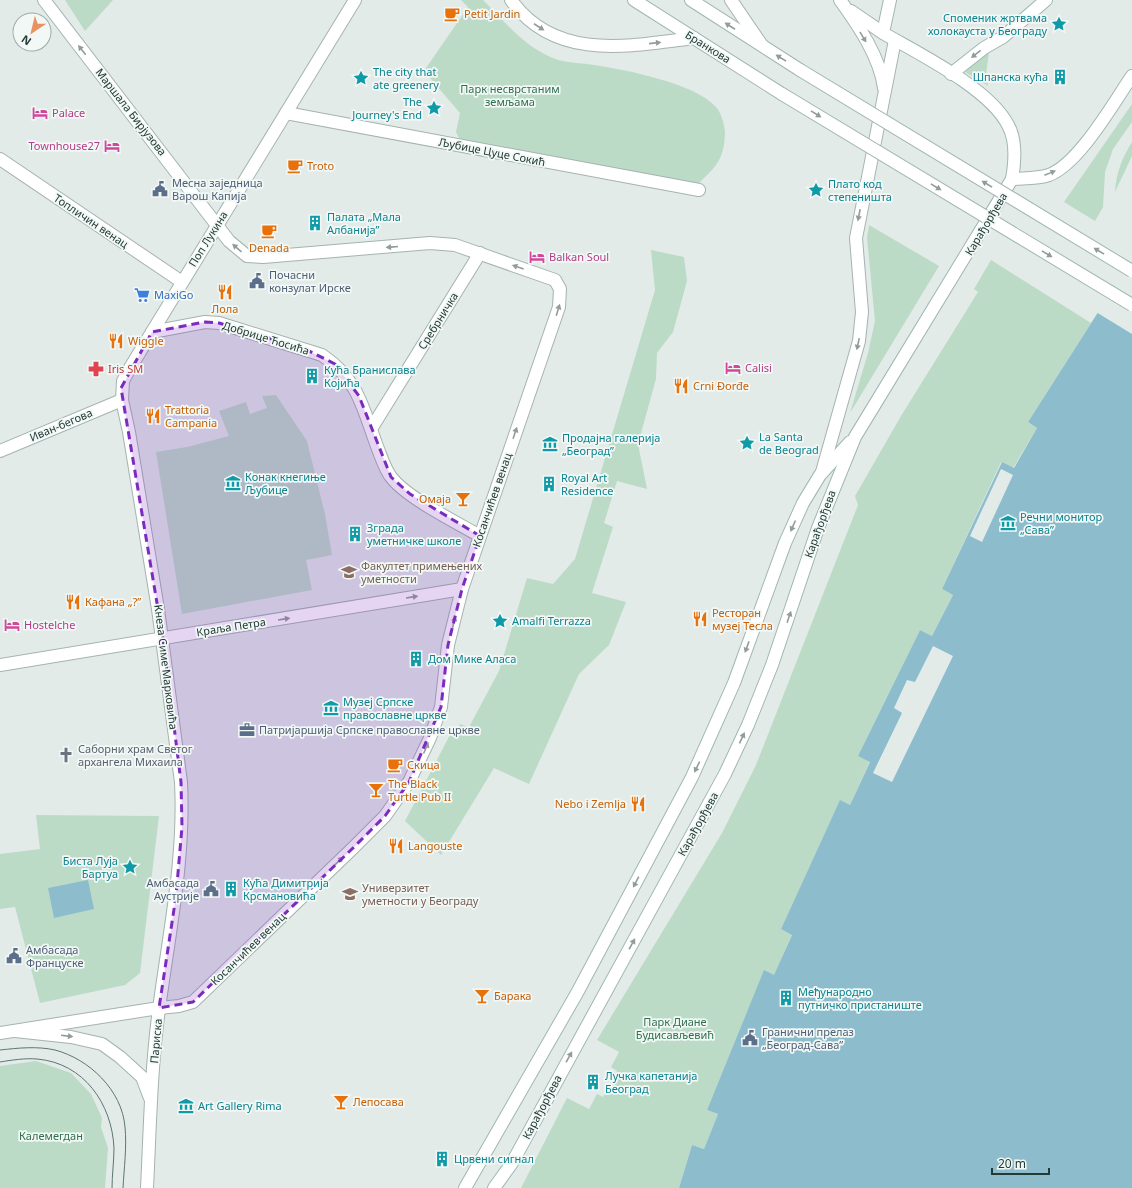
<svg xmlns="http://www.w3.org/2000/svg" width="1132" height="1188" viewBox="0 0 1132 1188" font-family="'Noto Sans',sans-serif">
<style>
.green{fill:#bcdbc7}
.water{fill:#8dbdcd}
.pier{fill:#e2ebe8}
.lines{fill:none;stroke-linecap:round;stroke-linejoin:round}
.pedestrian-casing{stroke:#a5b3af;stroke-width:14}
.minor-casing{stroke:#a5b3af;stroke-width:14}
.tertiary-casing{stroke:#a5b3af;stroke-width:14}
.secondary-casing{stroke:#a1b6b1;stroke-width:14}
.pedestrian{stroke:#fff;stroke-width:12}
.minor{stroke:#fff;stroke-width:12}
.tertiary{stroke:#fff;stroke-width:12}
.secondary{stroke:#fff;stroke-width:12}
.tram{stroke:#5d7672;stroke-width:1}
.secondary-bridge-casing{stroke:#a1b6b1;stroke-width:14;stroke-linecap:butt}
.secondary-bridge{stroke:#fff;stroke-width:12}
.oneway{fill:#919d9b}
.marked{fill:#7b2cbf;fill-opacity:0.2;stroke:#7b2cbf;stroke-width:3;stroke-dasharray:8 5;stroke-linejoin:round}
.labels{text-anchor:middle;stroke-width:3.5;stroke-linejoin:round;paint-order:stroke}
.food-label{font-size:11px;fill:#c56008;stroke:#f2f8f6;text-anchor:start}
.culture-label{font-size:11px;fill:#0d838f;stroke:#f2f8f6;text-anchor:start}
.street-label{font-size:11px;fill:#233b37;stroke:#f2f8f6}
.park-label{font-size:11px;fill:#306f4f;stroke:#f2f8f6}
.hotel-label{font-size:11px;fill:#b23c85;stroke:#f2f8f6;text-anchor:start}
.service-label{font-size:11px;fill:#4e5e75;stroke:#f2f8f6;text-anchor:start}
.shop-label{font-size:11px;fill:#366cbe;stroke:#f2f8f6;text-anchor:start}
.health-label{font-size:11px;fill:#be3a42;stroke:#f2f8f6;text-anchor:start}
.education-label{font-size:11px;fill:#785e54;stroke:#f2f8f6;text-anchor:start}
.worship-label{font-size:11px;fill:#5b616d;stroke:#f2f8f6;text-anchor:start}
</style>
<rect width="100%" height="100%" fill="#e2ebe8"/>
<g class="green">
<path d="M65,0h48l-28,31z"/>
<path d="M461,0h22c23,23 43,49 75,60 12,3 24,3 36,5 32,5 101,18 122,42 5,5 9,19 9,26 -1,26 -8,33 -27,51l-238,-44 -4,-8 4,-19 -36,-42 44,-64z"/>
<path d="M989,52l-3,23 2,11 -23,-14z"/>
<path d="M1132,104v18l-19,27 -8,23 -2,35 -8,14 -31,-19z"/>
<path d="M1132,142v14l-17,36c1,-19 7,-34 17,-50z"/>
<path d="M869,225l70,41 -89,147 18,-60 7,-32 -8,-83z"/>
<path d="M651,250l33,7 3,24 -14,51 -16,21 -1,26 -18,65 9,45 -30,-8 -13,42 9,4 -21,66 34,9 -17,43 -30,29 -50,110 -35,-16 -53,87 -36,-34 47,-90 6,-1 2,-6 9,3 30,-56 28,-93 26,6 22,-25 80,-269z"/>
<path d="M991,260l100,63 -63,99 9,6 -24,40 -12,-6 -59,127 11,6 -21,41 -12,-6 -62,126 12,5 -20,44 -10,-4 -59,128 11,5 -18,42 -10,-5 -57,139 11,4 -14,35 -12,-4 -13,43h-158l46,-90 22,11 8,-15 6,3 14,-26 -6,-4 8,-15 -22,-12 125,-207 34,-68 102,-260 -3,-9 46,-80 77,-124 -4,-3z"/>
<path d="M276,395l31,46 18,73 7,41 -26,5 6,30 -130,24 -26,-162 31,-5 42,-11 -10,-25 27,-9 4,12 17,-6 -5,-12z"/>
<path d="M36,815l123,1 -19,157 -15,12 -85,18 -25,-96 -15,2v-55l40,-5z"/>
<path d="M36,1061l35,12 20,21 11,24 -1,9 7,21 -3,40h-105v-122z"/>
</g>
<g class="water">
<path d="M1132,259v929h-453l13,-43 12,4 14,-35 -11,-4 57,-140 10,5 18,-40 -11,-6 59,-129 10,5 20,-43 -12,-6 62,-126 12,6 21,-41 -11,-6 60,-127 12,6 23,-40 -9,-6z"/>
<path d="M88,880l6,29 -40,9 -6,-30z"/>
</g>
<g class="pier">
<path d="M1132,257v77l-36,-22z"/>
<path d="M1001,469l12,6 -31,67 -12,-6z"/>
<path d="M933,646l20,10 -61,126 -19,-9 29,-60 -8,-5 13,-28 8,2z"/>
</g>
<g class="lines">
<defs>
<g id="pedestrian">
<path d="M0,159l182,123"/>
<path d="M152,332l53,-10 14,1 103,32c38,26 41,55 56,94 4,10 7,20 13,28 16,21 65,45 89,59"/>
<path d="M371,429l109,-176"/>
</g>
<g id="minor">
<path d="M44,0l185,241 18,15 16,1 167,-14 25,2 100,35 5,9 -1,18 -97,282 -14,56 -7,62 -11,31 -21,44 -24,34 -32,32 -160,154 -14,4 -20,2"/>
<path d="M286,113l413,77"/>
<path d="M0,451l122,-51"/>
<path d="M0,665l462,-76"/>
</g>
<g id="tertiary">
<path d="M511,0c44,62 119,46 183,38"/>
<path d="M731,0l30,44"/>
<path d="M840,0c18,25 40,57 44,88"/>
<path d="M851,11l32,22"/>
<path d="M822,472l37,-131 3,-29 -6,-74 39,-198"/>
<path d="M15,1031l56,6 31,7 18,13 22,20 8,21"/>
<path d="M0,1033l159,-25"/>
<path d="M147,1188c3,-60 4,-120 12,-179 10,-76 26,-150 22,-227l-23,-173 -29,-177 -7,-32 1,-19 7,-13 225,-368"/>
</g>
<g id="secondary">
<path d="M634,0l148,94"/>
<path d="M691,0l109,70"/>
<path d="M951,74l33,-26 19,-11 43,-37"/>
<path d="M1012,179c12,-1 25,0 37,-4 30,-11 65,-73 83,-99"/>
<path d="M465,1188l112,-195 115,-216 42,-94 51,-140 18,-40 17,-28 30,-33"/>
<path d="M494,1188l18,-25 213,-389 23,-49 24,-60 46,-137 37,-91 157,-258c3,-17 5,-38 -4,-54 -19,-37 -89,-71 -125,-92l7,-33"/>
</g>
</defs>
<use href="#pedestrian" class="pedestrian-casing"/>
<use href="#minor" class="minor-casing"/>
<use href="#tertiary" class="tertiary-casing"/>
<use href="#secondary" class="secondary-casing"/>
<use href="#pedestrian" class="pedestrian"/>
<use href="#minor" class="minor"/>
<use href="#tertiary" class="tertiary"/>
<use href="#secondary" class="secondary"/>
<g class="tram">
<path d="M0,1050c18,-2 37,-4 55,0 34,9 67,40 70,77 2,20 -1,41 -2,61"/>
<path d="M0,1062c12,-2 25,-4 37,-3 47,4 75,45 77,89 0,13 -2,27 -2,40"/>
</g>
<defs>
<g id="secondary-bridge">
<path d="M800,70l332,201"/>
<path d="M782,94l350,211"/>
</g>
</defs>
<use href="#secondary-bridge" class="secondary-bridge-casing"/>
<use href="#secondary-bridge" class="secondary-bridge"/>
</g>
<defs><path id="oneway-solid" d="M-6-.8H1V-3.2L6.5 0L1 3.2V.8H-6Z"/></defs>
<g class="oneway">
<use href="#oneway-solid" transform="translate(730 26) rotate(-147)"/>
<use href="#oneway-solid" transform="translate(539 27) rotate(33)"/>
<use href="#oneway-solid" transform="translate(863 37) rotate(59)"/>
<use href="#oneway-solid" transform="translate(655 43) rotate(-6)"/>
<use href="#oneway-solid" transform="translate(82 50) rotate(-128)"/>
<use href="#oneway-solid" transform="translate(976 54) rotate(142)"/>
<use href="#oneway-solid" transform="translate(781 58) rotate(-148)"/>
<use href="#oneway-solid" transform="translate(816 114) rotate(32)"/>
<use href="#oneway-solid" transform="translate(1050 173) rotate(-22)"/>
<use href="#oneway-solid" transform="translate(987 184) rotate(-149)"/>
<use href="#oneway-solid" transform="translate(936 187) rotate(31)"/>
<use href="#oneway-solid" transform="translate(859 215) rotate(101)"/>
<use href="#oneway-solid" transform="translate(392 247) rotate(175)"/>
<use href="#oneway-solid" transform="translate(237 248) rotate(-139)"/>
<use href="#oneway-solid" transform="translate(1099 251) rotate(-149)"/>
<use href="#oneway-solid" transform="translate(1047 254) rotate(31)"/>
<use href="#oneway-solid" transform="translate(518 267) rotate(-161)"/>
<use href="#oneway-solid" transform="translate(558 310) rotate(-73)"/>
<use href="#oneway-solid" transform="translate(858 344) rotate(102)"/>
<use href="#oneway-solid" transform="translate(515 433) rotate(-71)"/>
<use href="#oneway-solid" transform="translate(793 526) rotate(114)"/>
<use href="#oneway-solid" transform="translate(412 597) rotate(-9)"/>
<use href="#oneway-solid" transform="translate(789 617) rotate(-71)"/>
<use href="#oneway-solid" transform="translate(284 619) rotate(-9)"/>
<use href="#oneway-solid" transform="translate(454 622) rotate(-77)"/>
<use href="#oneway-solid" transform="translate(747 647) rotate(110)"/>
<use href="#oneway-solid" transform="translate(742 738) rotate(-65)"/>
<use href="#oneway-solid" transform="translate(426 748) rotate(-66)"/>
<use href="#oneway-solid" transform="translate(697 767) rotate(116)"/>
<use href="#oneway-solid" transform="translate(339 861) rotate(-44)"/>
<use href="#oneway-solid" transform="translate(636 882) rotate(118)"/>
<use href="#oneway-solid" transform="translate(632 944) rotate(-61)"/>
<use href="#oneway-solid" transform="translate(67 1036) rotate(7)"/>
<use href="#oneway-solid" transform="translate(569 1057) rotate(-61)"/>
</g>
<path class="marked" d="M205,322l14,1 86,26 30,15 24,32 32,81 19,17 70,42 -18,53 -14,56 -7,62 -32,75 -24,34 -32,32 -160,154 -34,6 17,-112 6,-69 -1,-45 -18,-143 -42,-251 31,-56z"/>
<defs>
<symbol id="cafe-bare" viewBox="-9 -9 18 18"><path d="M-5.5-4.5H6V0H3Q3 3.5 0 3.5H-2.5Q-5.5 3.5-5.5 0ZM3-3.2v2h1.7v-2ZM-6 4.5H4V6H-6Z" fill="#e8710a" stroke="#f2f8f6" stroke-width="2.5" paint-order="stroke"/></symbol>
<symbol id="sight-bare" viewBox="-9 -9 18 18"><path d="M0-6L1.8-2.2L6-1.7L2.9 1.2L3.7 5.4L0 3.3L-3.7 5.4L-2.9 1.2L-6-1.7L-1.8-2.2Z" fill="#0f9aa8" stroke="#f2f8f6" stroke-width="2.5" paint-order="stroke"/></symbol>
<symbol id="building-bare" viewBox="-9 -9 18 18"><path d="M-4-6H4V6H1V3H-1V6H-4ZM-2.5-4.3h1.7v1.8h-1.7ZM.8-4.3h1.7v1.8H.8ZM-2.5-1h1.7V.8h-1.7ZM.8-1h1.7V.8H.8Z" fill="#0f9aa8" stroke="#f2f8f6" stroke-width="2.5" paint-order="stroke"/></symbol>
<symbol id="hotel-bare" viewBox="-9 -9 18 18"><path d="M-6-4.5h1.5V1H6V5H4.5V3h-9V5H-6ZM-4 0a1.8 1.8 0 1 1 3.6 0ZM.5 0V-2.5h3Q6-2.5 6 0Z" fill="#d1479c" stroke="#f2f8f6" stroke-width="2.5" paint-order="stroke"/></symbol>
<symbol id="civic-bare" viewBox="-9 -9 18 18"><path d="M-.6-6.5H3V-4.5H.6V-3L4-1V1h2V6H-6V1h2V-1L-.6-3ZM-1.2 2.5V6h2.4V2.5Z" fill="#5c6f8a" stroke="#f2f8f6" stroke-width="2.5" paint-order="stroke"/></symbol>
<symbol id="restaurant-bare" viewBox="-9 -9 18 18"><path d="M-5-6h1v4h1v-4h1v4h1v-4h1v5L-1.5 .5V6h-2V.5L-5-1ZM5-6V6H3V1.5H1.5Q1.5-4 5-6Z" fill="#e8710a" stroke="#f2f8f6" stroke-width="2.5" paint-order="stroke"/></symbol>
<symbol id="supermarket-bare" viewBox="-9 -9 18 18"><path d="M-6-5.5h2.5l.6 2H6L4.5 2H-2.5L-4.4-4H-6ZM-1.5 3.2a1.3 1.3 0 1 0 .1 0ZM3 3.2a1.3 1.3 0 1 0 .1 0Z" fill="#3f7fe0" stroke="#f2f8f6" stroke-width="2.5" paint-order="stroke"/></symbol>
<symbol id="pharmacy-bare" viewBox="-9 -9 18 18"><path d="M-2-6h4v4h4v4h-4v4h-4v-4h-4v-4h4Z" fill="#e0444e" stroke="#f2f8f6" stroke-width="2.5" paint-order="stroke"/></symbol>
<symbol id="museum-bare" viewBox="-9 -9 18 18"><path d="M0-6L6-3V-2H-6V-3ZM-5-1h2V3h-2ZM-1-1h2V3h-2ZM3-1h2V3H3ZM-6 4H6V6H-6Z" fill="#0f9aa8" stroke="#f2f8f6" stroke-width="2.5" paint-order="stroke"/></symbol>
<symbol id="bar-bare" viewBox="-9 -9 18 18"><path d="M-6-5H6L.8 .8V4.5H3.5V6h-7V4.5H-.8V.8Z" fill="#e8710a" stroke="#f2f8f6" stroke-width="2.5" paint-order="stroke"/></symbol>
<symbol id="university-bare" viewBox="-9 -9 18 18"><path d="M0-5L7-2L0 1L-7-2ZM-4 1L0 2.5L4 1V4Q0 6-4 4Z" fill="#8d6e63" stroke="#f2f8f6" stroke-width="2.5" paint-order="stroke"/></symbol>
<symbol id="office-bare" viewBox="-9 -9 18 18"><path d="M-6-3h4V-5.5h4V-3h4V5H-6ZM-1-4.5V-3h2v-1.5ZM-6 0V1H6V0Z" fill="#5c6f8a" stroke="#f2f8f6" stroke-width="2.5" paint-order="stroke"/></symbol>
<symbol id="church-bare" viewBox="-9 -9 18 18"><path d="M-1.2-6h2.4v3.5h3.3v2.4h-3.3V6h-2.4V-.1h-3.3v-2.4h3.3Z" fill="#6b7280" stroke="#f2f8f6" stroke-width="2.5" paint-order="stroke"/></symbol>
</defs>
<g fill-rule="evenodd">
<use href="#cafe-bare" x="441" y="3" width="22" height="22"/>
<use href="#sight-bare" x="1048" y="13" width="22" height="22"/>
<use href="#building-bare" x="1049" y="66" width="22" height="22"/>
<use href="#sight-bare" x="350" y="67" width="22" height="22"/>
<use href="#sight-bare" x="423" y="97" width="22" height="22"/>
<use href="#hotel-bare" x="29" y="102" width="22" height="22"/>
<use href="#hotel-bare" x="101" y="135" width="22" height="22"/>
<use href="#cafe-bare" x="284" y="155" width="22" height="22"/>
<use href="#civic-bare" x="149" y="178" width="22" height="22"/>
<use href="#sight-bare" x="805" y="179" width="22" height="22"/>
<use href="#building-bare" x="304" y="212" width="22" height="22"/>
<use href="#cafe-bare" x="258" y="220" width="22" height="22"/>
<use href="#hotel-bare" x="526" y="246" width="22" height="22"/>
<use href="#civic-bare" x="246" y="270" width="22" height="22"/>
<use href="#restaurant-bare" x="214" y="281" width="22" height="22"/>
<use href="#supermarket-bare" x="131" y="284" width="22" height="22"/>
<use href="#restaurant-bare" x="105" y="330" width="22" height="22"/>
<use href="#hotel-bare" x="722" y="357" width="22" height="22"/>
<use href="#pharmacy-bare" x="85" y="358" width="22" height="22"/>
<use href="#building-bare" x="301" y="365" width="22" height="22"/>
<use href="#restaurant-bare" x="670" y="375" width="22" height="22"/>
<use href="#restaurant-bare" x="142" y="405" width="22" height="22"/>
<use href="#sight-bare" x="736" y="432" width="22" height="22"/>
<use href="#museum-bare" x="539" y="433" width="22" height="22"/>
<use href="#museum-bare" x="222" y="472" width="22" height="22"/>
<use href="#building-bare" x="538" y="473" width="22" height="22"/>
<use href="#bar-bare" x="452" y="488" width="22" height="22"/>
<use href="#museum-bare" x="997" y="512" width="22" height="22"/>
<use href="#building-bare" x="344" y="523" width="22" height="22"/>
<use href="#university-bare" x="338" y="561" width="22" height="22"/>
<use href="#restaurant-bare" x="62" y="591" width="22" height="22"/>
<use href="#restaurant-bare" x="689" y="608" width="22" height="22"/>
<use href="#sight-bare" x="489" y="610" width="22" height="22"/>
<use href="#hotel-bare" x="1" y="614" width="22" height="22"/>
<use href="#building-bare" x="405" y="648" width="22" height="22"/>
<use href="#museum-bare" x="320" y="697" width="22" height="22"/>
<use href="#office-bare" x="236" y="719" width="22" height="22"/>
<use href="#church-bare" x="55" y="744" width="22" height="22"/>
<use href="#cafe-bare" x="384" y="754" width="22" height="22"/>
<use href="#bar-bare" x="365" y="779" width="22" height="22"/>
<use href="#restaurant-bare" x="627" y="793" width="22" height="22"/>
<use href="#restaurant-bare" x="385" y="835" width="22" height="22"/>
<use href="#sight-bare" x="119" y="856" width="22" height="22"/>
<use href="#civic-bare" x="200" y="878" width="22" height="22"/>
<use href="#building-bare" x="220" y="878" width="22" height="22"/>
<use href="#university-bare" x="339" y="883" width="22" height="22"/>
<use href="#civic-bare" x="3" y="945" width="22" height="22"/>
<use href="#bar-bare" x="471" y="985" width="22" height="22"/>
<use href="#building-bare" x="775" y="987" width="22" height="22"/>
<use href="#civic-bare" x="739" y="1027" width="22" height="22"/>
<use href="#building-bare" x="582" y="1071" width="22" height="22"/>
<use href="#bar-bare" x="330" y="1091" width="22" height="22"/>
<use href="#museum-bare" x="175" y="1095" width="22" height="22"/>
<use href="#building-bare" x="431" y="1148" width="22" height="22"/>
</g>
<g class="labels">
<g class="food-label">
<text x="464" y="18">Petit Jardin</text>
<text x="307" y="170">Troto</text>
<text x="269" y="252" text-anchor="middle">Denada</text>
<text x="225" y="313" text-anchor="middle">Лола</text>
<text x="128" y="345">Wiggle</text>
<text x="693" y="390">Crni Đorđe</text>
<text x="165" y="414">Trattoria<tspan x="165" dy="13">Campania</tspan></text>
<text x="451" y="503" text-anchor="end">Омаја</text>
<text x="85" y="606">Кафана „?”</text>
<text x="712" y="617">Ресторан<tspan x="712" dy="13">музеј Тесла</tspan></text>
<text x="407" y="769">Скица</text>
<text x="388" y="788">The Black<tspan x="388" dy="13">Turtle Pub II</tspan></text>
<text x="626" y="808" text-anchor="end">Nebo i Zemlja</text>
<text x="408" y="850">Langouste</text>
<text x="494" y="1000">Барака</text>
<text x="353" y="1106">Лепосава</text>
</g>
<g class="culture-label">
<text x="1047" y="22" text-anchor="end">Споменик жртвама<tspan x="1047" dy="13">холокауста у Београду</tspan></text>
<text x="373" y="76">The city that<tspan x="373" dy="13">ate greenery</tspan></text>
<text x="1048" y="81" text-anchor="end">Шпанска кућа</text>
<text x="422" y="106" text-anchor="end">The<tspan x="422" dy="13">Journey's End</tspan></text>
<text x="828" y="188">Плато код<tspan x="828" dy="13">степеништа</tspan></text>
<text x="327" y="221">Палата „Мала<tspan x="327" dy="13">Албанија”</tspan></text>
<text x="324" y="374">Кућа Бранислава<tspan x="324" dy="13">Којића</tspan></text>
<text x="759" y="441">La Santa<tspan x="759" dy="13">de Beograd</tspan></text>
<text x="562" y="442">Продајна галерија<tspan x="562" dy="13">„Београд”</tspan></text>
<text x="245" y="481">Конак кнегиње<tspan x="245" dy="13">Љубице</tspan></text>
<text x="561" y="482">Royal Art<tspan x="561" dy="13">Residence</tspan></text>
<text x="1020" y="521">Речни монитор<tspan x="1020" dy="13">„Сава”</tspan></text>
<text x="367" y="532">Зграда<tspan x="367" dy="13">уметничке школе</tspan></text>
<text x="512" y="625">Amalfi Terrazza</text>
<text x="428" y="663">Дом Мике Аласа</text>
<text x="343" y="706">Музеј Српске<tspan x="343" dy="13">православне цркве</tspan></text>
<text x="118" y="865" text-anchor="end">Биста Луја<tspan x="118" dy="13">Бартуа</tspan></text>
<text x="243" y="887">Кућа Димитрија<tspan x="243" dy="13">Крсмановића</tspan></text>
<text x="798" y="996">Међународно<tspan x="798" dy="13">путничко пристаниште</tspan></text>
<text x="605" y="1080">Лучка капетанија<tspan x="605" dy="13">Београд</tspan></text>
<text x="198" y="1110">Art Gallery Rima</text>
<text x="454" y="1163">Црвени сигнал</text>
</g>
<g class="street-label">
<text transform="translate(708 47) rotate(32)" y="4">Бранкова</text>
<text transform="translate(131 112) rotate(52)" y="4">Маршала Бирјузова</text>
<text transform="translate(492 152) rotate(11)" y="4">Љубице Цуце Сокић</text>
<text transform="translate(91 221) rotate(34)" y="4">Топличин венац</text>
<text transform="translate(986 224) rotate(-59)" y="4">Карађорђева</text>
<text transform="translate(208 239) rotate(-58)" y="4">Поп Лукина</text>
<text transform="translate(438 321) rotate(-58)" y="4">Сребрничка</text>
<text transform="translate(266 338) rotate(17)" y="4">Добрице Ћосића</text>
<text transform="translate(61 425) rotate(-23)" y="4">Иван-бегова</text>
<text transform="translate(492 500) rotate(-71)" y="4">Косанчићев венац</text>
<text transform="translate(820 524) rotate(-70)" y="4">Карађорђева</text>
<text transform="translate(231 627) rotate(-9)" y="4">Краља Петра</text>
<text transform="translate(166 667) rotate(83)" y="4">Кнеза Симе Марковића</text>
<text transform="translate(698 824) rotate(-61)" y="4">Карађорђева</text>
<text transform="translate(248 949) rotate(-44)" y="4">Косанчићев венац</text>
<text transform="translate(156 1041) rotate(-85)" y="4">Париска</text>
<text transform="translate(542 1107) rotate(-62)" y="4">Карађорђева</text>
</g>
<g class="park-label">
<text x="510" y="93">Парк несврстаним<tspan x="510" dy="13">земљама</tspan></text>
<text x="675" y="1026">Парк Диане<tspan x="675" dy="13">Будисављевић</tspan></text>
<text x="51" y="1140">Калемегдан</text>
</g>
<g class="hotel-label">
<text x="52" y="117">Palace</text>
<text x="100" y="150" text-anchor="end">Townhouse27</text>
<text x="549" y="261">Balkan Soul</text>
<text x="745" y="372">Calisi</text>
<text x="24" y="629">Hostelche</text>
</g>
<g class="service-label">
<text x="172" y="187">Месна заједница<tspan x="172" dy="13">Варош Капија</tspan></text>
<text x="269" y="279">Почасни<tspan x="269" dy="13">конзулат Ирске</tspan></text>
<text x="259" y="734">Патријаршија Српске православне цркве</text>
<text x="199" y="887" text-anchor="end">Амбасада<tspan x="199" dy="13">Аустрије</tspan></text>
<text x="26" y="954">Амбасада<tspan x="26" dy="13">Француске</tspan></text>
<text x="762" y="1036">Гранични прелаз<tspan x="762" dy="13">„Београд-Сава”</tspan></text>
</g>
<g class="shop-label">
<text x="154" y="299">MaxiGo</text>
</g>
<g class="health-label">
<text x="108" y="373">Iris SM</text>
</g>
<g class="education-label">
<text x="361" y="570">Факултет примењених<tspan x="361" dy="13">уметности</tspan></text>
<text x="362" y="892">Универзитет<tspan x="362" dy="13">уметности у Београду</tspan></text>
</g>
<g class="worship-label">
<text x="78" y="753">Саборни храм Светог<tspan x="78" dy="13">архангела Михаила</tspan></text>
</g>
</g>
<g transform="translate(32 32) rotate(215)"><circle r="19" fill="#f2f8f6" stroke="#9facaa"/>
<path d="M0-3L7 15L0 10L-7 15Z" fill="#e99162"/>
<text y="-6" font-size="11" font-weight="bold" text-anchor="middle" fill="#233b37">N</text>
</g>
<path d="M992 1168v6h57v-6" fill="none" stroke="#233b37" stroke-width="2"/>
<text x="998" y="1168" font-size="12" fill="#233b37" stroke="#f2f8f6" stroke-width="3" paint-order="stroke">20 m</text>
</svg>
